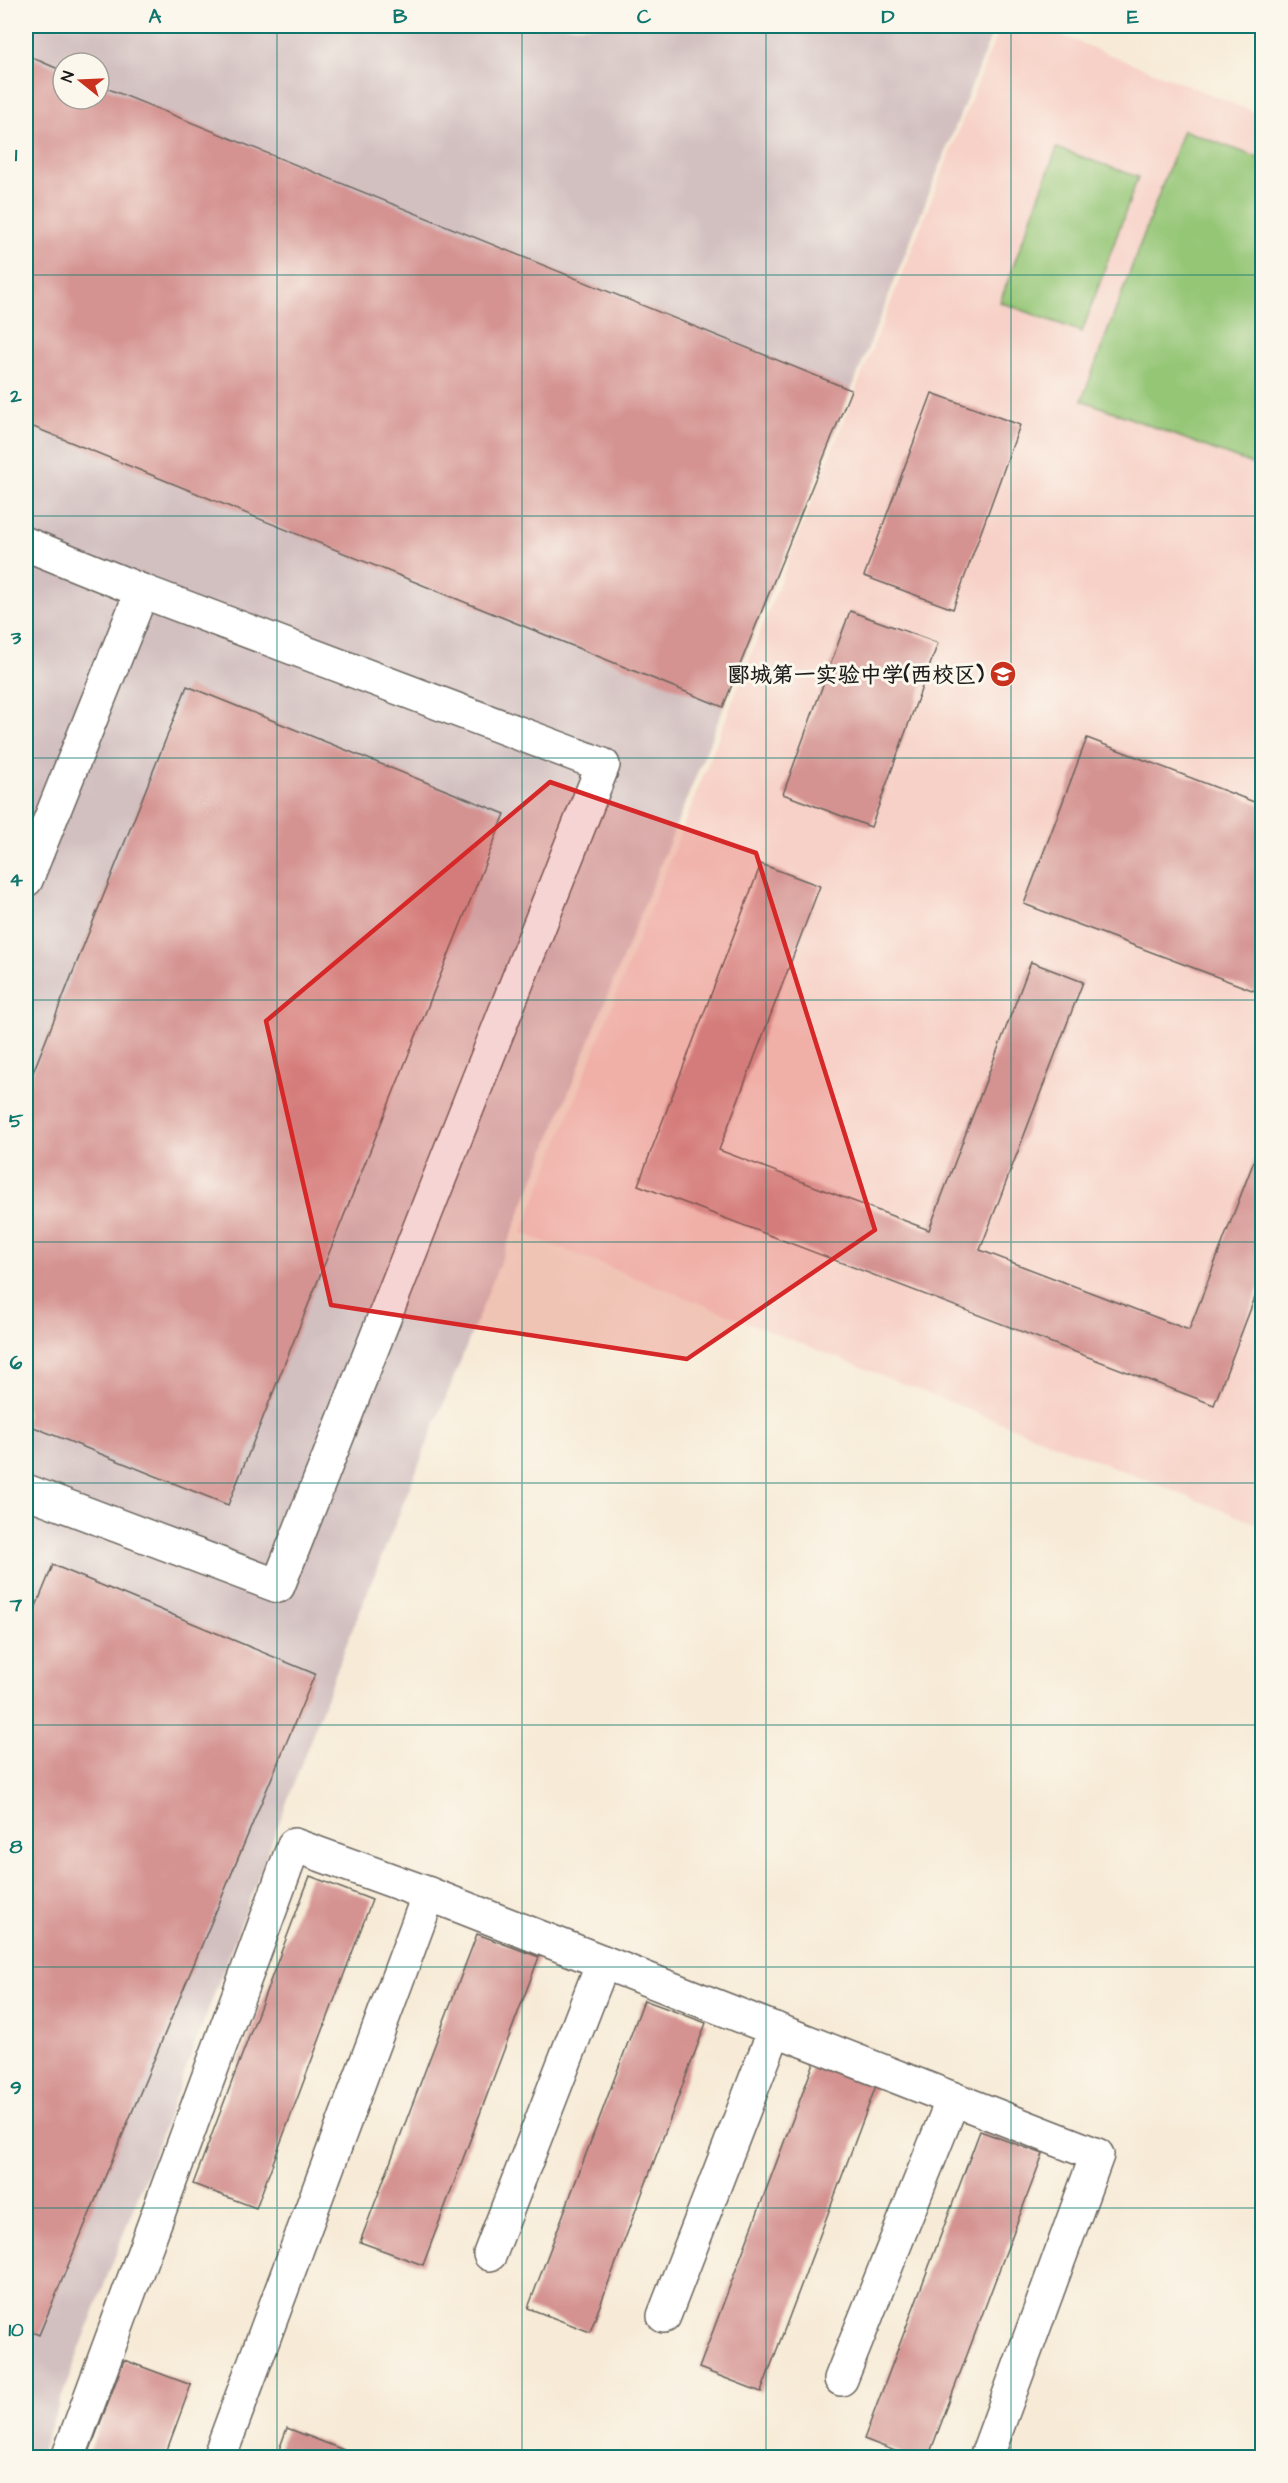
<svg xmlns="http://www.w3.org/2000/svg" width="1288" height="2483" viewBox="0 0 1288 2483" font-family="'Architects Daughter','LXGW WenKai TC',sans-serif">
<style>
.built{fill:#f7d1c7}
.industrial{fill:#d2bfc0;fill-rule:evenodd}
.green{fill:#94c676;stroke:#587149;stroke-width:1.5}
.building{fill:#d49290}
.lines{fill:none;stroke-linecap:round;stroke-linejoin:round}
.minor-casing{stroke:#69645d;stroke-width:36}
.minor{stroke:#fff;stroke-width:33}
.marked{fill:#d62828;fill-opacity:0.2;stroke:#d62828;stroke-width:4.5;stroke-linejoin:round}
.grid{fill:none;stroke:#0f766e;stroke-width:1.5;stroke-opacity:0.55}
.labels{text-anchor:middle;stroke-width:6;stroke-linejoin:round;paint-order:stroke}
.poi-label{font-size:22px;font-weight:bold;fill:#1c1c1c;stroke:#fbf7ec;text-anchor:end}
.neatline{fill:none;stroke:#0f766e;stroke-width:2}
.grid-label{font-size:20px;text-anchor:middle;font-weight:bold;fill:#0f766e}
</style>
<rect width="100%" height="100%" fill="#fbf7ec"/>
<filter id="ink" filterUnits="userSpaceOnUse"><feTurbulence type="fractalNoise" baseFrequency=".0167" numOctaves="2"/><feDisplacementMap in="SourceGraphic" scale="12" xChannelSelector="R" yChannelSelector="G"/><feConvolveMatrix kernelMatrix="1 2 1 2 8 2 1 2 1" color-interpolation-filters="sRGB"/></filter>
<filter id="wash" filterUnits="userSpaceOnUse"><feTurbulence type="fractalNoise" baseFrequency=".008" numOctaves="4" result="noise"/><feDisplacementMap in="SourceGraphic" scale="24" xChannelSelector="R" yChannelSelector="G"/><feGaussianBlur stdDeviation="1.35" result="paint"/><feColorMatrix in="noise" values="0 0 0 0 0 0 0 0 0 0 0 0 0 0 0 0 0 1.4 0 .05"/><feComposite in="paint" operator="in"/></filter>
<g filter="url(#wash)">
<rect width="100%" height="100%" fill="#f7ebd7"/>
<path class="built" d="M1000,26h38l224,89v1411l-740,-293z"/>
<path class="industrial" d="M26,26h969l-136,345 -512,1272 -308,814 -13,1zM63,63h36v36h-36z"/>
<g class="green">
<path d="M1183,130l79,29v309l-180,-68z"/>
<path d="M1057,148l81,29 -56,155 -82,-30z"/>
</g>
<g id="blocks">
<g class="building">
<path d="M26,55l37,16v28h36v-14l752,305 -128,317 -697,-283z"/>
<path d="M932,393l88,32 -67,184 -89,-33z"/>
<path d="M850,611l88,32 -67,184 -88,-33z"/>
<path d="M187,686l318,128 -277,691 -202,-81v-334z"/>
<path d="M1087,738l175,67v180l-2,8 -236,-89z"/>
<path d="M761,864l59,22 -101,264 210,80 102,-268 52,20 -103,268 209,80 73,-190v139l-48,126 -576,-220z"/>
<path d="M53,1565l262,109 -276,661 -13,-6v-698z"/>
<path d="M310,1876l62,24 -116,308 -63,-24z"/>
<path d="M477,1934l62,23 -116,308 -63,-23z"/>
<path d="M644,2000l62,23 -116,309 -62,-24z"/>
<path d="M815,2060l62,23 -116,309 -62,-24z"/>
<path d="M980,2131l63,23 -115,304h-15l-49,-19z"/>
<path d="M124,2360l67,25 -27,73h-77z"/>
<path d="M287,2428l67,26 -2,4h-76z"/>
</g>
</g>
</g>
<g filter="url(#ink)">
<use href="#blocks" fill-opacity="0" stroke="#69645d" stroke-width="1.5"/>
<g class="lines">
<defs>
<g id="minor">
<path d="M26,544l116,47 -116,289"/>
<path d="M26,1491l252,95 325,-821 -461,-174"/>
<path d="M490,2254l113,-292"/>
<path d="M664,2316l111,-287"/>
<path d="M841,2379l112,-280"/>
<path d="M68,2458l226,-613 135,49 668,261 -111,303"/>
<path d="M219,2458l210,-564"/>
</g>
</defs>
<use href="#minor" class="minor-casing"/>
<use href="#minor" class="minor"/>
</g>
</g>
<path class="marked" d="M550,782l206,71 119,377 -188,129 -356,-54 -65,-284z"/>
<path class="grid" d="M277,26v2432M522,26v2432M766,26v2432M1011,26v2432M26,275h1236M26,516h1236M26,758h1236M26,1000h1236M26,1242h1236M26,1483h1236M26,1725h1236M26,1967h1236M26,2208h1236"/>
<defs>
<symbol id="school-disc" viewBox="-11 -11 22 22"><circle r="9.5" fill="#c8321e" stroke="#fbf7ec"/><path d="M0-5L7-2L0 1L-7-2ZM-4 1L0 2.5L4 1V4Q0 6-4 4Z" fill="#fff"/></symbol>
</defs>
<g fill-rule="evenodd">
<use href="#school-disc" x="988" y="659" width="30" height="30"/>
</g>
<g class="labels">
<g class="poi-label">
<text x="984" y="682">郾城第一实验中学(西校区)</text>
</g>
</g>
<rect width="1288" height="2483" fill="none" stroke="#fbf7ec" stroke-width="66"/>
<g transform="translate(81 81) rotate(288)"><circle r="28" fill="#fbf7ec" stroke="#a29f99" stroke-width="1.5"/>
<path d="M0-4.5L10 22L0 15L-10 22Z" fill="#c8321e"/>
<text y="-9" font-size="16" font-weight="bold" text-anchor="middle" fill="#1c1c1c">N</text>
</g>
<rect x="33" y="33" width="1222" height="2417" class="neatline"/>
<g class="grid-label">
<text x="155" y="23">A</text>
<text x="400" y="23">B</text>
<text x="644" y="23">C</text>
<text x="888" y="23">D</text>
<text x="1133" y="23">E</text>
<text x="16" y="161">1</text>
<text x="16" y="402">2</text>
<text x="16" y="644">3</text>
<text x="16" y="886">4</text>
<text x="16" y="1127">5</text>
<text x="16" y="1369">6</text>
<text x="16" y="1611">7</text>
<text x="16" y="1853">8</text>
<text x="16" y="2094">9</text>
<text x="16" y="2336">10</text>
</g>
</svg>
